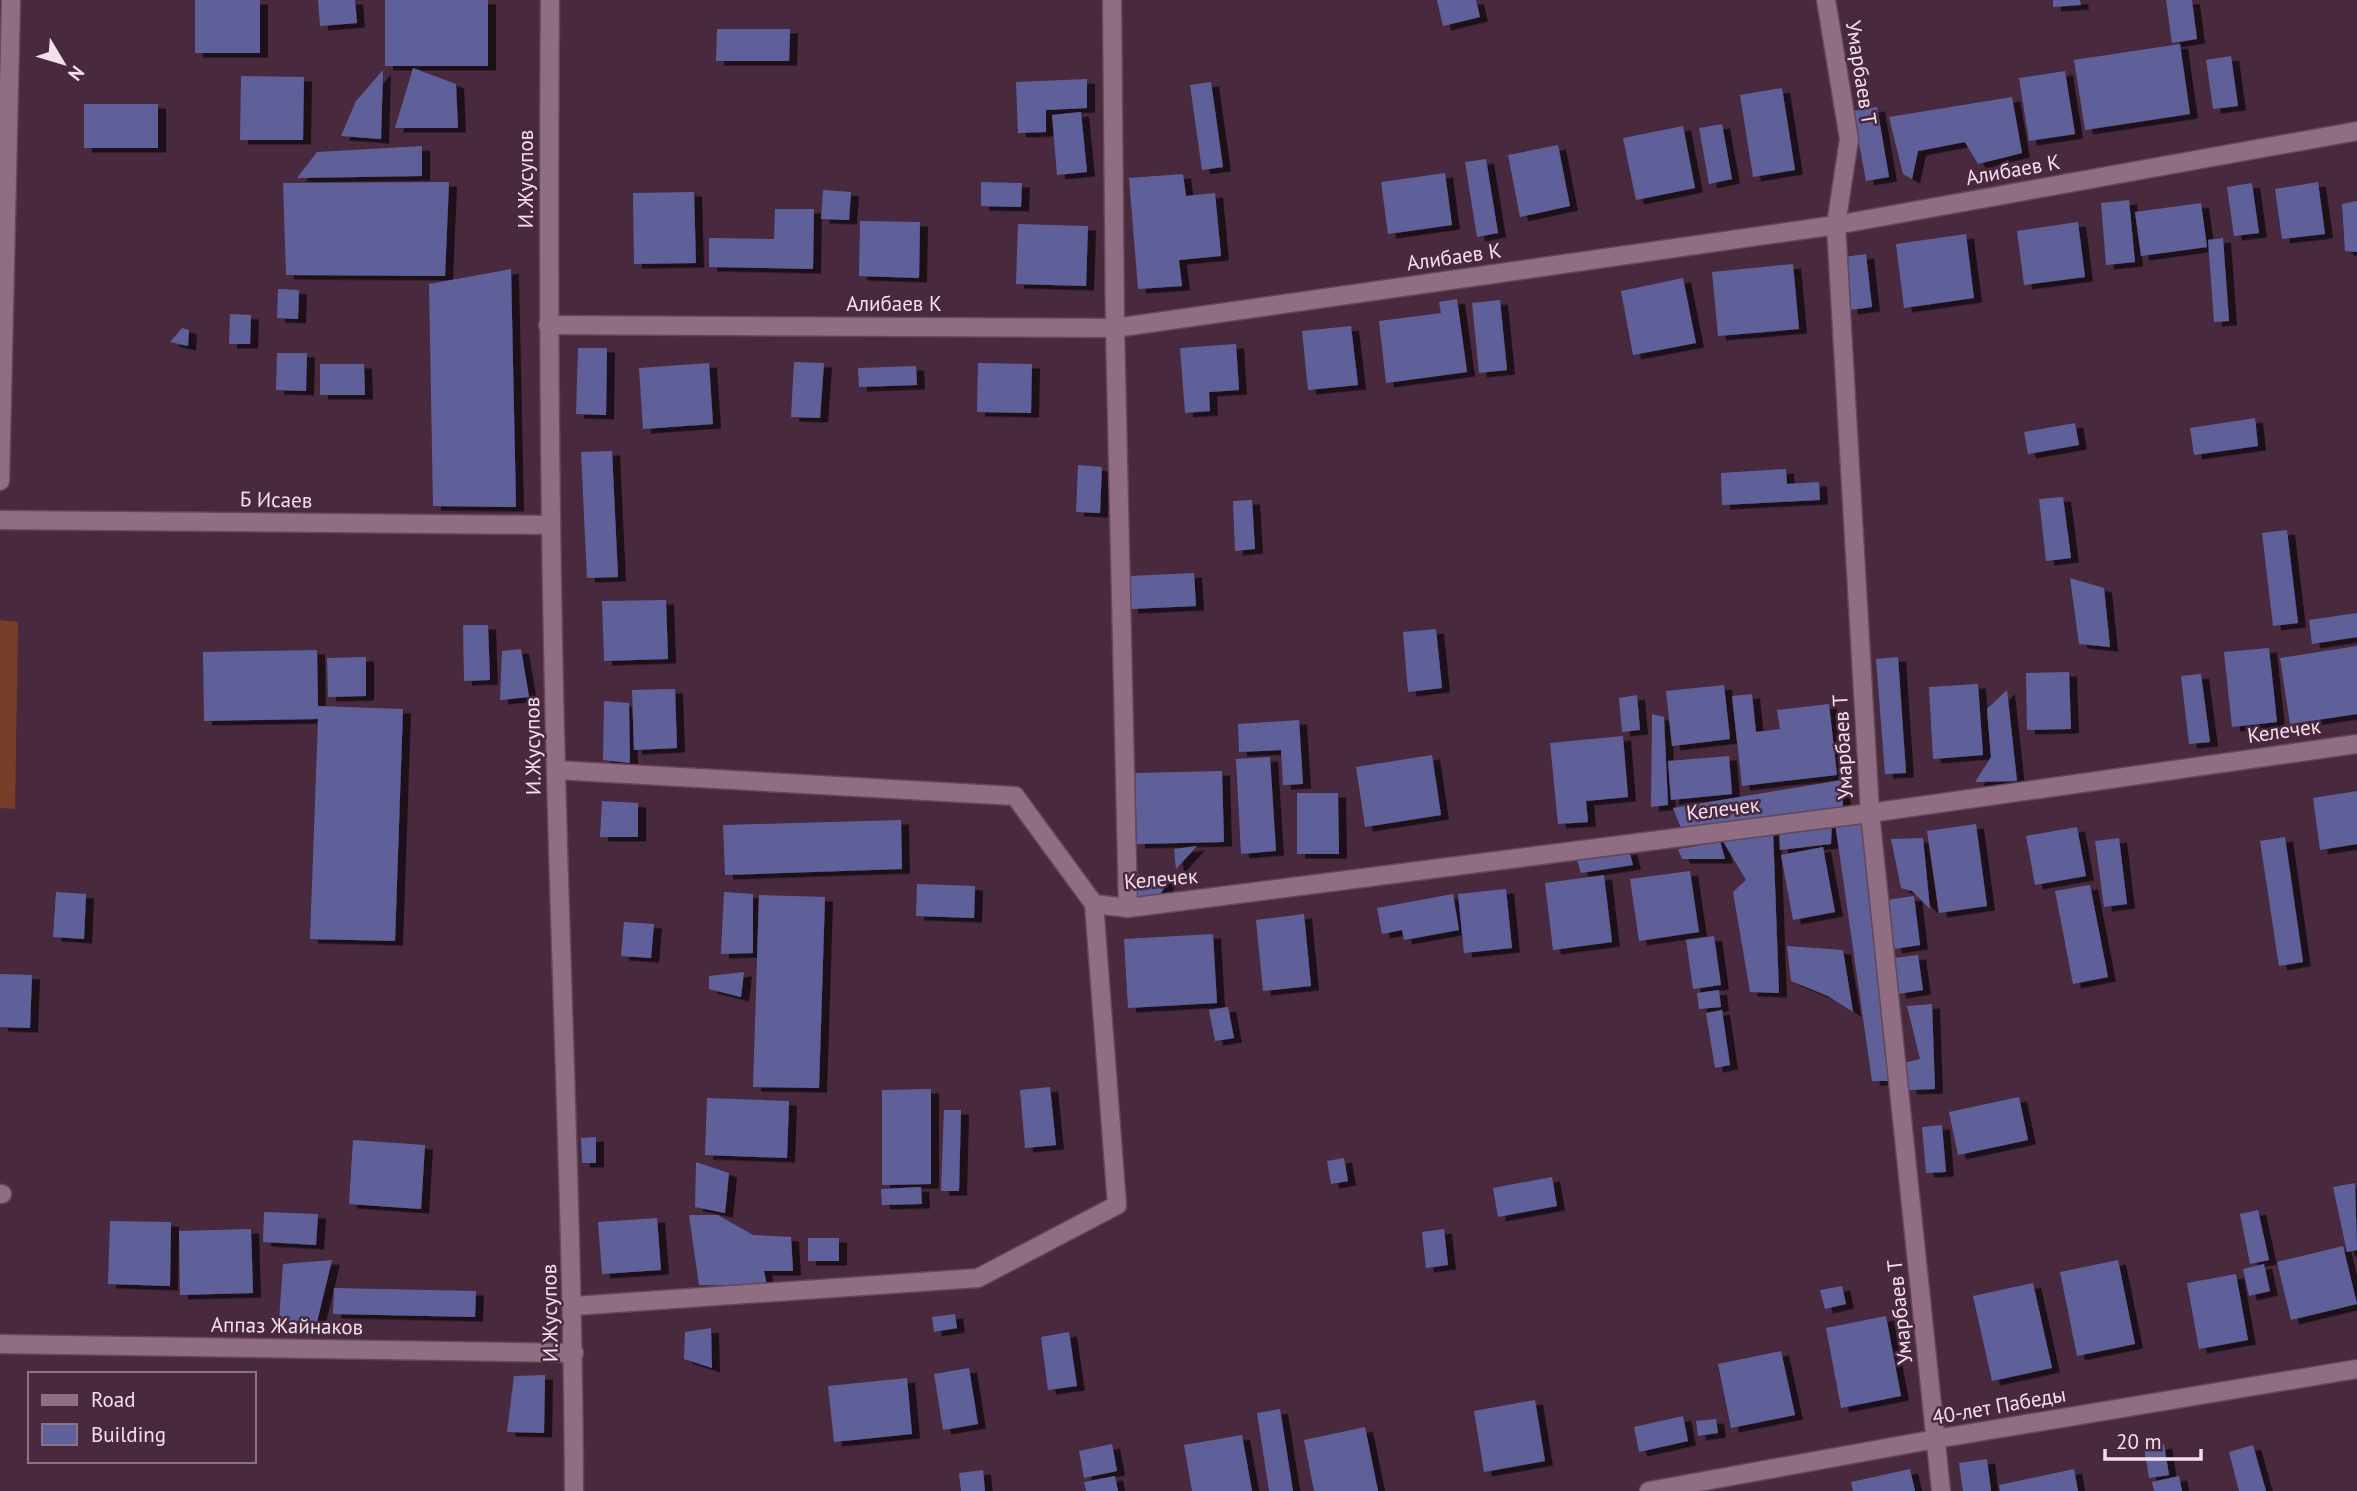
<svg xmlns="http://www.w3.org/2000/svg" width="2357" height="1491" viewBox="0 0 2357 1491" font-family="'PT Sans',sans-serif">
<style>
.green{fill:#793e27}
.building{fill:#5e619a;filter:url(#shadow)}
.lines{fill:none;stroke-linecap:round;stroke-linejoin:round}
.minor-casing{stroke:#614758;stroke-width:21}
.minor{stroke:#916d83;stroke-width:18}
.labels{text-anchor:middle;stroke-width:5;stroke-linejoin:round;paint-order:stroke}
.street-label{font-size:21px;fill:#f4e0ec;stroke:#48293d}
</style>
<defs>
<filter id="shadow"><feDropShadow dx="8" dy="4.5" stdDeviation="0" flood-color="#0009"/></filter>
</defs>
<rect width="100%" height="100%" fill="#48293d"/>
<path class="green" d="M0,620l18,2 -3,187 -15,-1z"/>
<g class="building">
<rect x="195" y="0" width="65" height="53"/>
<path d="M318,0h37l2,23 -37,3z"/>
<rect x="385" y="0" width="103" height="66"/>
<path d="M1437,0h39l4,17 -37,9z"/>
<path d="M2053,0h27l1,5 -28,2z"/>
<path d="M2166,0h26l5,39 -25,4z"/>
<path d="M717,29h73l-1,32h-73z"/>
<path d="M2180,44l10,70 -105,16 -11,-70z"/>
<path d="M2231,56l7,50 -25,3 -7,-49z"/>
<path d="M413,68l43,16 2,44h-63z"/>
<path d="M383,70l-2,69 -40,-3 15,-35z"/>
<path d="M2065,71l10,63 -46,7 -10,-63z"/>
<path d="M241,76l63,1 -1,63h-63z"/>
<path d="M1087,79v29l-41,2v22l-28,1 -2,-51z"/>
<path d="M1211,82l12,85 -21,3 -12,-85z"/>
<path d="M1782,88l13,82 -42,7 -13,-82z"/>
<path d="M2012,97l10,56 -44,11 -13,-22 -47,9 -6,28 -9,-5 -14,-57z"/>
<rect x="84" y="104" width="74" height="44"/>
<path d="M1877,107l12,70 -23,4 -13,-70z"/>
<path d="M1081,112l6,60 -30,3 -5,-60z"/>
<path d="M1722,124l10,55 -23,5 -10,-56z"/>
<path d="M1683,126l12,62 -59,12 -13,-62z"/>
<path d="M1558,145l12,61 -50,11 -12,-62z"/>
<path d="M422,146v30l-125,2 20,-26z"/>
<path d="M1486,159l12,74 -21,4 -12,-75z"/>
<path d="M1445,173l7,52 -64,9 -7,-52z"/>
<path d="M1183,174l3,22 29,-3 6,63 -42,4 3,26 -44,3 -9,-111z"/>
<path d="M449,182l-4,94 -159,-1 -3,-92z"/>
<path d="M981,182l41,1 -1,24 -40,-1z"/>
<path d="M2318,182l7,52 -43,5 -7,-50z"/>
<path d="M2252,183l7,50 -25,3 -7,-49z"/>
<path d="M823,190l28,2 -2,28 -28,-1z"/>
<path d="M694,192l2,71 -62,1 -1,-71z"/>
<path d="M2129,200l6,62 -29,3 -5,-62z"/>
<path d="M2357,201v51l-12,-1 -3,-47z"/>
<path d="M2201,203l6,44 -66,9 -6,-44z"/>
<path d="M775,209h39l-1,60 -104,-2v-29l65,1z"/>
<path d="M860,221l60,1 -1,56 -60,-2z"/>
<path d="M2078,222l7,55 -61,8 -7,-54z"/>
<path d="M1018,224l70,2 -2,60 -70,-2z"/>
<path d="M1966,234l8,64 -70,10 -8,-64z"/>
<path d="M2223,238l6,83 -15,1 -6,-82z"/>
<path d="M1866,254l6,53 -22,3 -6,-53z"/>
<path d="M1793,264l6,65 -81,7 -6,-64z"/>
<path d="M511,269l5,238 -83,-1 -4,-222z"/>
<path d="M1683,278l13,65 -63,12 -12,-64z"/>
<path d="M278,289l21,1 -1,29 -21,-1z"/>
<path d="M1457,299l10,73 -81,11 -7,-62 62,-8 -2,-11z"/>
<path d="M1500,300l7,70 -28,3 -7,-70z"/>
<path d="M230,314l21,1 -1,29h-21z"/>
<path d="M1351,326l7,59 -50,5 -6,-59z"/>
<path d="M182,328l7,2 -1,16 -18,-4z"/>
<path d="M1236,344l3,46 -30,2 1,19 -25,2 -5,-65z"/>
<path d="M578,348h29l-1,67 -30,-1z"/>
<path d="M277,353h30l-1,38 -30,-1z"/>
<path d="M794,362l30,1 -4,55 -29,-1z"/>
<path d="M709,363l4,61 -70,5 -4,-61z"/>
<path d="M978,363l54,1 -1,49 -54,-1z"/>
<path d="M320,364h44l1,31h-45z"/>
<path d="M916,366l1,19 -58,2 -1,-19z"/>
<path d="M2255,418l3,28 -64,9 -4,-27z"/>
<path d="M2075,423l4,22 -51,9 -4,-22z"/>
<path d="M612,451l6,126 -31,1 -6,-126z"/>
<path d="M1078,465l24,2 -2,46 -24,-1z"/>
<path d="M1786,469l1,15 32,-2 1,18 -98,5 -1,-32z"/>
<path d="M2063,497l8,61 -25,3 -7,-62z"/>
<path d="M1252,500l3,49 -20,2 -2,-50z"/>
<path d="M2287,530l11,93 -25,3 -11,-93z"/>
<path d="M1194,573l2,33 -66,3 -1,-33z"/>
<path d="M2070,578l34,10 6,59 -31,-3z"/>
<path d="M666,600l2,59 -64,2 -2,-60z"/>
<path d="M2357,613v24l-45,7 -3,-24z"/>
<path d="M463,625h25l2,55 -26,1z"/>
<path d="M1436,629l6,59 -34,4 -5,-60z"/>
<path d="M2357,646v68l-67,10 -10,-66z"/>
<path d="M2269,648l8,74 -45,5 -8,-75z"/>
<path d="M521,649l8,48 -29,3 2,-49z"/>
<path d="M317,650l1,56 85,3 -8,232 -85,-2 8,-220 -114,2 -1,-69z"/>
<path d="M366,657v39l-38,1 -1,-39z"/>
<path d="M1898,657l8,116 -21,1 -9,-115z"/>
<path d="M2069,672l2,57 -44,1 -1,-57z"/>
<path d="M2201,674l9,68 -21,2 -8,-68z"/>
<path d="M1978,684l5,71 -50,4 -4,-72z"/>
<path d="M1724,685l6,54 -58,7 -6,-55z"/>
<path d="M675,689l2,59 -43,2 -2,-60z"/>
<path d="M2007,690l10,91 -42,1 16,-25 -4,-48z"/>
<path d="M1752,694l4,38 24,-3 -3,-19 52,-6 8,71 -95,11 -10,-90z"/>
<path d="M1637,695l3,35 -18,2 -3,-34z"/>
<path d="M604,701l25,2 1,60 -27,-3z"/>
<path d="M1652,714l12,3 4,88 -17,2z"/>
<path d="M1299,720l4,64 -20,1 -2,-35 -42,2 -1,-28z"/>
<path d="M1623,736l5,61 -42,4 2,21 -30,2 -8,-81z"/>
<path d="M1432,755l9,60 -76,12 -9,-60z"/>
<path d="M1729,756l3,38 -61,6 -3,-39z"/>
<path d="M1270,757l6,94 -35,3 -5,-95z"/>
<path d="M1222,771l2,71 -87,2 -2,-71z"/>
<path d="M1842,780l1,31 -160,22 -10,-25z"/>
<path d="M2357,791v53l-37,6 -7,-52z"/>
<path d="M1297,793h41l1,61h-42z"/>
<path d="M602,801l36,2v34h-38z"/>
<path d="M901,820l1,49 -177,6 -2,-50z"/>
<path d="M1863,820l26,261h-17l-37,-258z"/>
<path d="M1832,821l-1,23 -51,6 -1,-21z"/>
<path d="M1976,824l11,82 -48,7 -12,-82z"/>
<path d="M2077,827l9,49 -51,9 -9,-49z"/>
<path d="M1773,830l6,163 -29,-1 -17,-100 13,-12 -25,-42z"/>
<path d="M1719,837l6,22h-43l-4,-10 19,-3 -3,-6z"/>
<path d="M2285,837l18,125 -24,4 -19,-125z"/>
<path d="M1923,838l7,71 -18,-18 -11,-3 -10,-49z"/>
<path d="M2119,838l8,66 -23,3 -9,-66z"/>
<path d="M1197,846l-21,23 -2,-20z"/>
<path d="M1823,847l12,65 -42,8 -12,-65z"/>
<path d="M1629,850l4,15 -52,8 -5,-16z"/>
<path d="M1690,871l9,61 -60,9 -9,-62z"/>
<path d="M1130,873l39,7 -10,16 -28,3z"/>
<path d="M1604,875l8,67 -59,8 -8,-67z"/>
<path d="M917,884l58,2 -1,32 -58,-2z"/>
<path d="M2090,885l18,92 -35,7 -18,-93z"/>
<path d="M1506,889l6,59 -48,5 -6,-59z"/>
<path d="M56,892l30,2 -2,45 -31,-2z"/>
<path d="M724,892l29,2v59l-32,1z"/>
<path d="M1453,894l6,36 -55,10 -2,-10 -20,4 -5,-26z"/>
<path d="M759,895l66,2 -6,191 -66,-1z"/>
<path d="M1914,896l6,49 -26,4 -7,-49z"/>
<path d="M1304,914l7,72 -48,5 -7,-71z"/>
<path d="M624,922l30,2 -3,34 -30,-2z"/>
<path d="M1213,934l4,69 -89,5 -4,-69z"/>
<path d="M1714,936l7,49 -28,4 -7,-49z"/>
<path d="M1787,946l56,4 10,62 -25,-16 -37,-15z"/>
<path d="M1918,955l5,35 -25,4 -4,-36z"/>
<path d="M744,972l-3,25 -32,-8v-13z"/>
<path d="M0,974l32,1 -2,53 -30,-1z"/>
<path d="M1719,990l2,17 -22,2 -2,-16z"/>
<path d="M1932,1004l3,85 -26,1 -5,-27 16,-4 -13,-53z"/>
<path d="M1228,1007l6,31 -19,3 -6,-31z"/>
<path d="M1722,1010l8,55 -15,3 -9,-55z"/>
<path d="M1050,1087l6,58 -31,3 -5,-58z"/>
<path d="M931,1089v95l-49,1v-95z"/>
<path d="M2019,1097l9,43 -70,15 -9,-43z"/>
<path d="M707,1098l82,3 -2,57 -82,-3z"/>
<path d="M944,1110h17l-2,81h-18z"/>
<path d="M1942,1125l4,47 -20,1 -4,-46z"/>
<path d="M596,1137v26h-14l-1,-25z"/>
<path d="M353,1140l72,5 -4,64 -72,-5z"/>
<path d="M1344,1158l4,23 -17,3 -4,-23z"/>
<path d="M696,1162l33,11 -4,40 -30,-6z"/>
<path d="M1552,1177l5,29 -59,11 -5,-29z"/>
<path d="M2355,1183l2,67 -10,2 -14,-65z"/>
<path d="M921,1187l1,17 -40,1 -1,-16z"/>
<path d="M2258,1210l11,50 -19,4 -10,-50z"/>
<path d="M264,1212l54,2 -2,31 -53,-3z"/>
<path d="M689,1215h29l35,20 38,2 2,34h-29l3,15 -68,-1z"/>
<path d="M657,1218l4,52 -59,4 -4,-52z"/>
<path d="M110,1221l61,1 -1,64 -62,-2z"/>
<path d="M251,1229l2,64 -73,2 -1,-64z"/>
<path d="M1444,1229l4,36 -22,3 -4,-36z"/>
<rect x="808" y="1238" width="31" height="23"/>
<path d="M2343,1246l14,58 -66,16 -14,-58z"/>
<path d="M332,1260l-15,62 -38,-1 4,-57z"/>
<path d="M2118,1260l17,84 -58,12 -17,-84z"/>
<path d="M2264,1264l6,27 -21,5 -6,-27z"/>
<path d="M2236,1274l12,66 -49,9 -12,-66z"/>
<path d="M2033,1283l19,85 -60,13 -19,-85z"/>
<path d="M1842,1286l4,18 -21,5 -5,-19z"/>
<path d="M334,1288l142,3 -1,26 -142,-3z"/>
<path d="M955,1314l2,14 -23,4 -2,-15z"/>
<path d="M1886,1316l15,80 -60,12 -15,-80z"/>
<path d="M711,1328l1,40 -28,-9 1,-27z"/>
<path d="M1069,1332l8,54 -29,4 -7,-53z"/>
<path d="M1781,1351l14,64 -64,13 -13,-64z"/>
<path d="M969,1368l9,56 -35,6 -9,-56z"/>
<path d="M545,1375l-1,58 -37,-1 7,-56z"/>
<path d="M907,1378l5,56 -78,8 -6,-56z"/>
<path d="M1535,1400l10,61 -61,11 -10,-61z"/>
<path d="M1280,1409l13,82h-24l-12,-78z"/>
<path d="M1683,1416l5,25 -49,11 -5,-25z"/>
<path d="M1716,1419l2,14 -20,3 -2,-15z"/>
<path d="M1365,1427l13,64h-64l-10,-51z"/>
<path d="M1242,1435l10,56h-60l-8,-46z"/>
<path d="M1112,1444l5,27 -33,7 -5,-27z"/>
<path d="M2164,1444l5,31 -20,3 -5,-30z"/>
<path d="M2253,1445l13,46h-27l-10,-39z"/>
<path d="M1987,1459l4,32h-28l-4,-28z"/>
<path d="M1910,1469l5,22h-62l-2,-9z"/>
<path d="M2074,1469l4,22h-78l-1,-6z"/>
<path d="M983,1470l2,21h-24l-2,-18z"/>
<path d="M1115,1476l3,15h-32l-2,-9z"/>
<path d="M2179,1476l3,15h-28l-2,-9z"/>
</g>
<g class="lines">
<defs>
<g id="minor">
<path d="M550,0c-2,257 -1,515 6,772 6,240 17,479 18,719"/>
<path d="M1112,0l3,328 13,580"/>
<path d="M1826,0l23,139 -13,86 34,588 71,678"/>
<path d="M548,325l567,3 721,-103 521,-94"/>
<path d="M0,481l11,-481"/>
<path d="M0,520l551,5"/>
<path d="M556,770l459,26 79,108 23,301 -139,73 -404,28"/>
<path d="M1094,904l34,4 742,-95 487,-69"/>
<path d="M0,1194h2"/>
<path d="M0,1344l574,9"/>
<path d="M1649,1491l287,-52 421,-70"/>
</g>
</defs>
<use href="#minor" class="minor-casing"/>
<use href="#minor" class="minor"/>
</g>
<g class="labels">
<g class="street-label">
<text transform="translate(1861 73) rotate(81)" y="7">Умарбаев Т</text>
<text transform="translate(2013 170) rotate(-10)" y="7">Алибаев К</text>
<text transform="translate(526 179) rotate(-90)" y="7">И.Жусупов</text>
<text transform="translate(1454 257) rotate(-8)" y="7">Алибаев К</text>
<text x="894" y="311">Алибаев К</text>
<text transform="translate(276 500) rotate(1)" y="7">Б Исаев</text>
<text transform="translate(2284 731) rotate(-8)" y="7">Келечек</text>
<text transform="translate(533 746) rotate(-91)" y="7">И.Жусупов</text>
<text transform="translate(1843 747) rotate(-93)" y="7">Умарбаев Т</text>
<text transform="translate(1723 809) rotate(-7)" y="7">Келечек</text>
<text transform="translate(1161 879) rotate(-5)" y="7">Келечек</text>
<text transform="translate(1900 1312) rotate(-96)" y="7">Умарбаев Т</text>
<text transform="translate(550 1313) rotate(-91)" y="7">И.Жусупов</text>
<text transform="translate(287 1326) rotate(1)" y="7">Аппаз Жайнаков</text>
<text transform="translate(1999 1406) rotate(-10)" y="7">40-лет Пабеды</text>
</g>
</g>
<rect x="28" y="1372" width="228" height="91" fill="#48293d" stroke="#8d7283" stroke-width="2"/>
<rect x="42" y="1395" width="35" height="10" fill="#916d83" stroke="#8d7283" stroke-width="2"/>
<text x="91" y="1407" font-size="21" fill="#f4e0ec">Road</text>
<rect x="42" y="1424" width="35" height="21" fill="#5e619a" stroke="#8d7283" stroke-width="2"/>
<text x="91" y="1442" font-size="21" fill="#f4e0ec">Building</text>
<g transform="translate(63 63) rotate(128)" stroke="#48293d" stroke-width="5" paint-order="stroke">
<path d="M0-5L12 26L0 18L-12 26Z" fill="#f4e0ec"/>
<text y="-10" font-size="19" font-weight="bold" text-anchor="middle" fill="#f4e0ec">N</text>
</g>
<path d="M2105 1449v10h96v-10" fill="none" stroke="#f4e0ec" stroke-width="3.5"/>
<text x="2116" y="1449" font-size="21" fill="#f4e0ec" stroke="#48293d" stroke-width="5" paint-order="stroke">20 m</text>
</svg>
